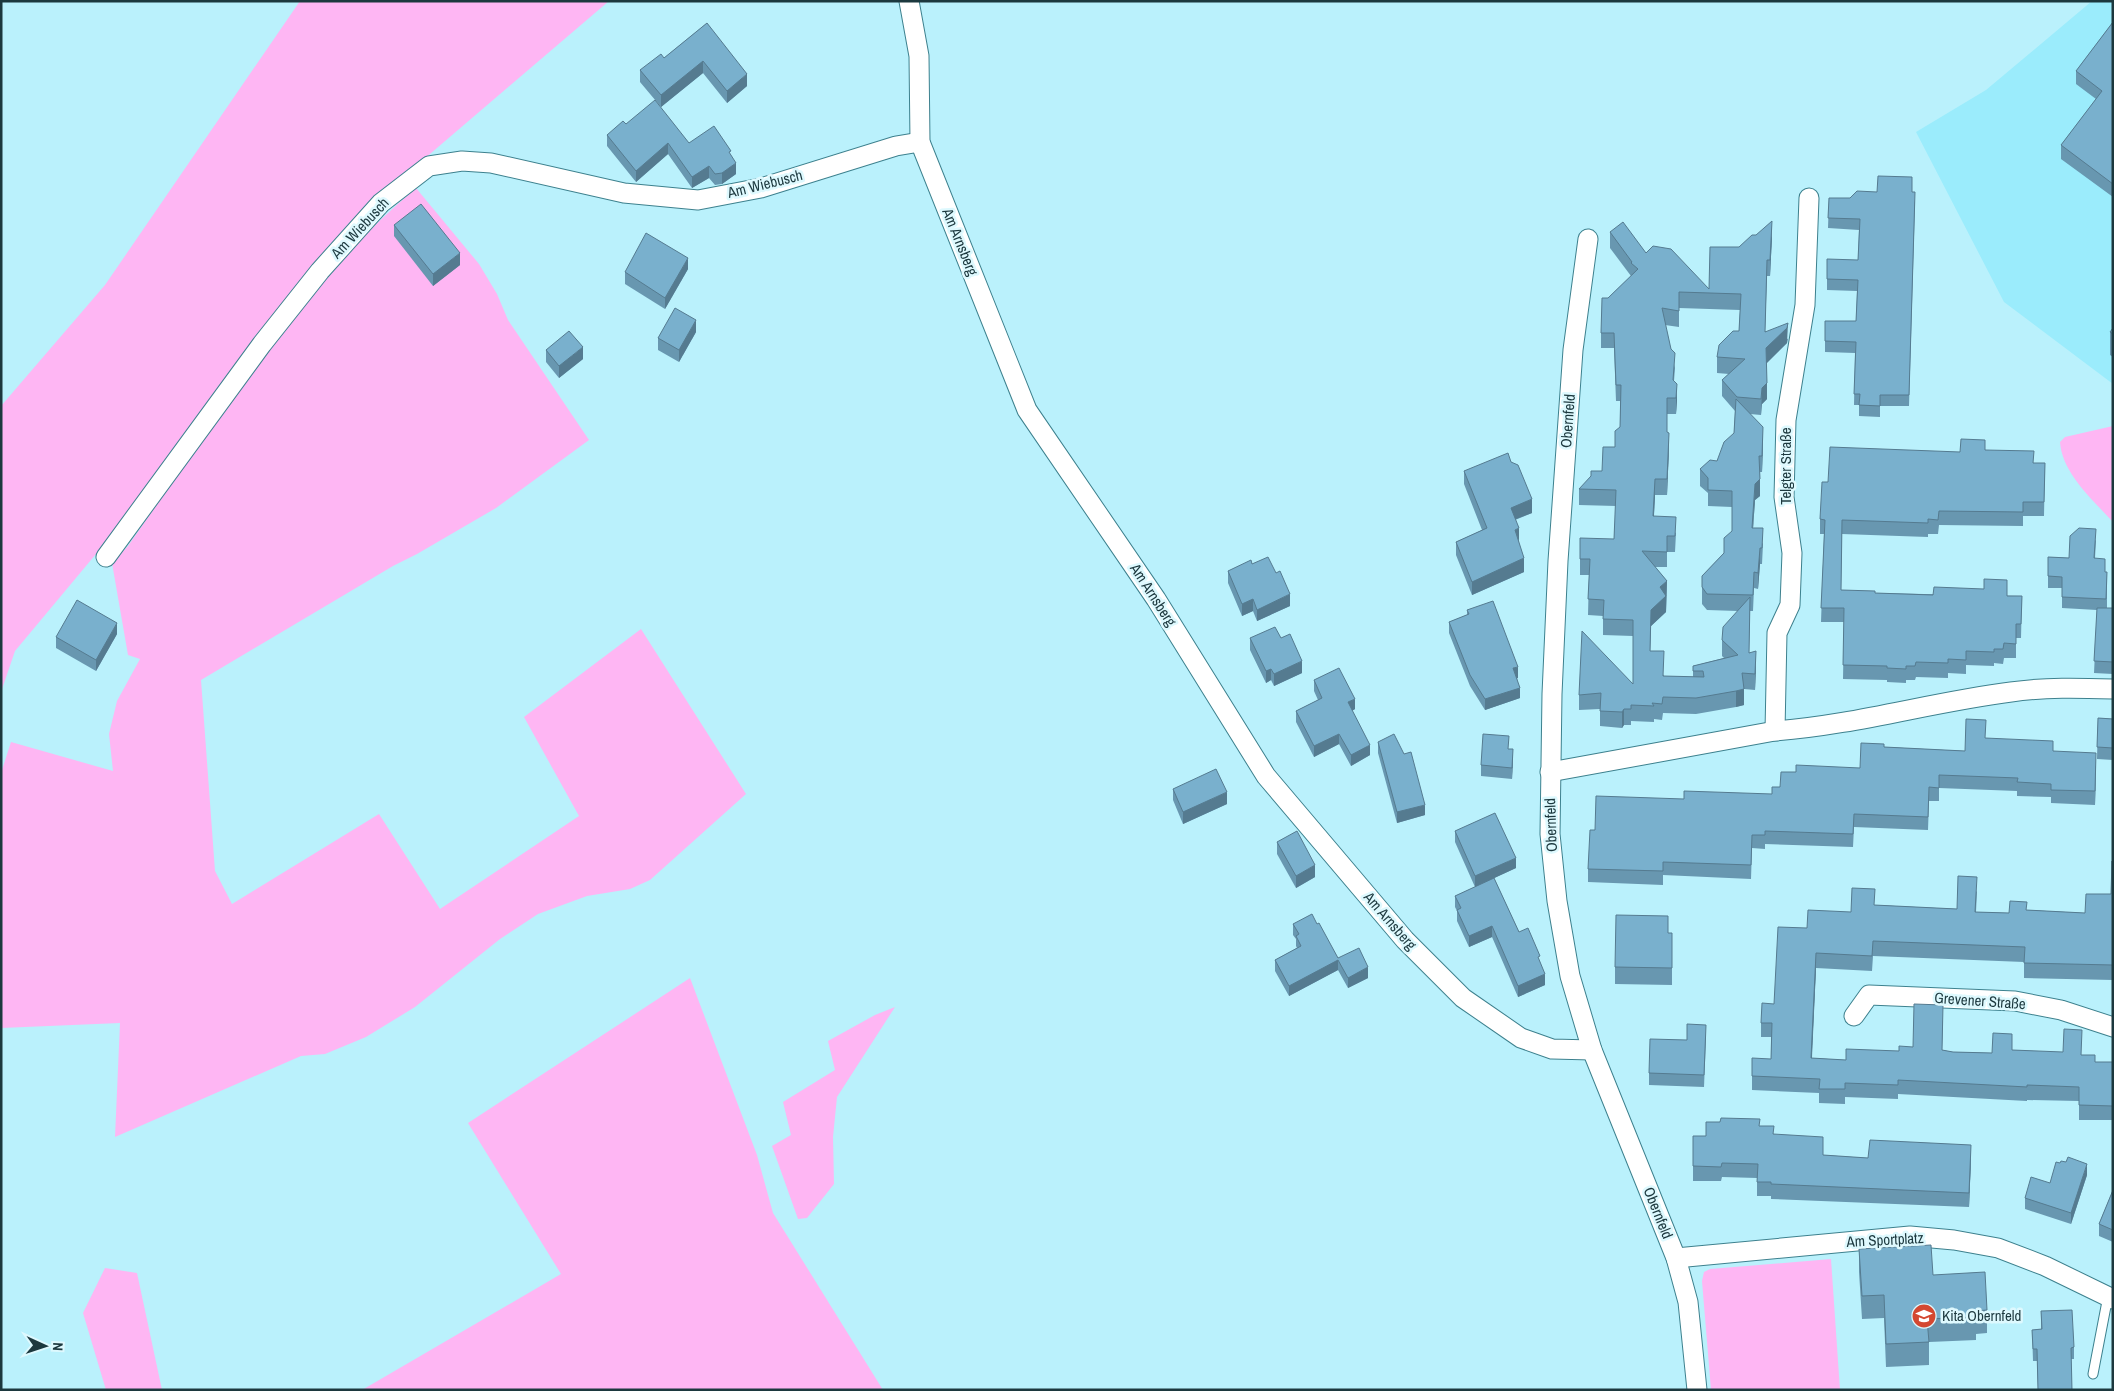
<svg xmlns="http://www.w3.org/2000/svg" width="2114" height="1391" viewBox="0 0 2114 1391" font-family="'Archivo Narrow',sans-serif">
<style>
.built{fill:#9becfc}
.green{fill:#feb6f3}
.lines{fill:none;stroke-linecap:round;stroke-linejoin:round}
.service-casing{stroke:#3d818e;stroke-width:11}
.minor-casing{stroke:#3d818e;stroke-width:21}
.service{stroke:#fff;stroke-width:9}
.minor{stroke:#fff;stroke-width:19}
.wall{fill:#6897b0;fill-rule:evenodd}
.shaded-wall{fill:#557b90}
.building{fill:#79b0cd;stroke:#557b90}
.labels{text-anchor:middle;stroke-width:5;stroke-linejoin:round;paint-order:stroke}
.street-label{font-size:15px;fill:#1c383e;stroke:#def9fe}
.poi-label{font-size:15px;fill:#1c383e;stroke:#def9fe;text-anchor:start}
</style>
<rect width="100%" height="100%" fill="#baf1fc"/>
<path class="built" d="M2092,1h21v383l-109,-82 -88,-170 70,-42z"/>
<g class="green">
<path d="M300,1h309l-241,206 -262,335 -91,109 -14,41v-286l104,-121z"/>
<path d="M416,188l63,76 18,30 11,26 81,120 -93,68 -79,46 -24,12 -192,114 14,191 17,33 147,-90 61,95 139,-93 -55,-99 117,-88 105,165 -96,86 -20,9 -43,7 -49,18 -38,25 -85,68 -49,30 -41,17 -24,2 -186,81 5,-114 -119,5v-255l10,-31 102,29 -4,-37 8,-33 23,-42 -12,-4 -16,-92 16,-17c87,-124 172,-260 288,-358z"/>
<path d="M2113,426v96c-20,-22 -51,-49 -53,-80l5,-5z"/>
<path d="M690,978l67,177 16,58 110,177h-521l199,-116 -93,-151z"/>
<path d="M895,1007l-58,90 -4,40 1,47 -27,34 -9,1 -26,-73 19,-11 -8,-33 52,-32 -7,-29 47,-26z"/>
<path d="M1831,1259l9,131h-129l-9,-109 2,-9 6,-3z"/>
<path d="M105,1268l32,5 25,117h-56l-23,-77z"/>
</g>
<g class="lines">
<defs>
<path id="service" d="M2093,1374l15,-78"/>
<g id="minor">
<path d="M909,1l10,55 1,86 107,268 129,189 110,177 139,164 58,58 58,40 31,11 40,1"/>
<path d="M1588,239l-15,111 -15,211 -6,133 -2,140 7,67 13,75 22,74 84,208 12,44 9,88"/>
<path d="M106,557l156,-213 58,-73 61,-68 48,-37 33,-5 29,2 133,30 74,7 63,-12 135,-42 24,-4"/>
<path d="M1775,731l2,-98 13,-28 2,-52 -8,-56 2,-77 19,-115 4,-107"/>
<path d="M1550,772l225,-41c80,-6 157,-29 236,-39 34,-5 68,-4 102,-3"/>
<path d="M1854,1016l15,-21 146,6 46,9 52,17"/>
<path d="M1676,1258l234,-22 44,4 44,8 47,18 68,33"/>
</g>
</defs>
<use href="#service" class="service-casing"/>
<use href="#minor" class="minor-casing"/>
<use href="#service" class="service"/>
<use href="#minor" class="minor"/>
</g>
<g class="wall">
<path d="M2113,22v175l-52,-38v-14l35,-46 -20,-15v-13z"/>
<path d="M707,23l40,63 -20,17 -24,-30 -42,34 -21,-25v-12l24,-12z"/>
<path d="M626,124l105,32 5,18 -14,10 -7,1 -6,-7 -17,10 -24,-34 -32,28 -29,-36v-11z"/>
<path d="M1877,192h35l3,11 -6,203h-29v11l-21,-1v-11h-5l1,-52 -30,-1v-31h31l1,-30 -30,-1v-21l31,-9 1,-30 -31,-2 1,-30h21z"/>
<path d="M394,225l66,40 -27,21 -39,-50z"/>
<path d="M1610,232l99,57 30,-42 33,-10 -2,39h-3l-2,55 23,8 -1,4 -21,20 1,36 -5,5 -1,11 -11,-1 13,30 -1,28h-2v24l-5,4 -2,28 10,16 -1,20h-2l-2,25 -4,-1 -1,23h-3l-1,41 7,15 -1,23 -11,-1v16l-8,2 -40,7 -33,-1 -1,7 -8,-1v3l-23,-1v4h-7l-2,3 -22,-2v-17l-21,1v-15l54,-11v-48l-30,-1v-19l-15,-1 1,-40h-9v-16l34,-20 2,-33 -37,-1v-16l23,-18 13,-24 5,-20v-26h-4l-2,-53h-13v-15l7,-35 23,-22 -21,-28zM1679,308l61,2 -1,21 -22,26v16l12,1 -7,6v16l13,15 -1,22 -17,28 -17,8v17l8,7v13l24,1v24l-8,22 -22,23v28l5,6 31,1 -16,29v16l2,2 -31,8v11l-29,-1 -14,-25 1,-25 15,-14 1,-31 -12,-14h12v-15h8l1,-19 -22,-17 1,-21h12l2,-47 -2,-16v-18h9l1,-14 -3,-19 1,-13 -10,-43 14,2z"/>
<path d="M688,269l-23,40 -40,-25v-12z"/>
<path d="M2113,328v29l-3,-2v-23z"/>
<path d="M696,332l-17,30 -21,-12v-12z"/>
<path d="M546,350l37,9 -24,19 -13,-16z"/>
<path d="M1985,450l49,13h11l-1,53h-21v10l-84,-1 -1,9h-10v3l-86,-3 -1,56 34,3 147,3 -1,42h-5v20h-12l-1,6 -9,-1v3l-28,-1v9l-18,-1v5l-32,-1 -1,3h-9v3l-19,-1v-2l-44,-1 1,-57h-23l3,-88h-4v-15l8,-37 132,-30z"/>
<path d="M1511,462l21,51 -17,7 9,52 -52,23 -16,-40v-13l26,-12 -18,-46v-13z"/>
<path d="M2096,540l-1,18 10,14h2v36h6v66l-19,-1 3,-63 -35,-2v-20h-14v-31l21,1z"/>
<path d="M1252,564l38,42 -33,15 -4,-10 -11,5 -14,-33v-12z"/>
<path d="M1467,610l51,68h-1l3,20 -35,12 -15,-24 -21,-53v-11l18,-7z"/>
<path d="M117,634l-21,37 -40,-23v-11z"/>
<path d="M1250,638h31l21,35 -28,13 -3,-6 -5,3 -16,-33z"/>
<path d="M1314,680l41,29 -3,2 18,44 -19,11 -12,-22 -25,13 -18,-35v-11l22,-11 -4,-9z"/>
<path d="M2098,718l15,1v41l-16,-1z"/>
<path d="M1986,738l67,13 43,15 -1,39 -44,-2v-6l-34,-1v-5l-78,-3v13h-10l-1,29 -74,-3 -1,20 -88,-3v5l-13,-1 -1,31 -88,-4v10l-75,-3v-13l7,-39 89,-31 88,-5 8,-7 16,-15 64,-4 24,-21 81,4z"/>
<path d="M1378,742l47,73 -28,8 -19,-70z"/>
<path d="M1509,749l4,11 -1,19 -31,-3v-11z"/>
<path d="M1173,789l54,15 -44,20 -10,-24z"/>
<path d="M1455,831l61,37 -22,10 25,54 21,30 5,23 -27,12 -26,-60 -23,10 -12,-26v-10l-2,-4v-11l20,-9 -20,-45z"/>
<path d="M1277,842l38,35 -19,11 -19,-34z"/>
<path d="M2113,861v119l-89,-2v-16l-151,-6 -1,15 -56,-3 -4,90 34,2 53,-9 14,-4 30,-27 -1,30 11,2 39,1 20,-3 70,5 13,7h18v58h-34v-19l-52,-1v1l-129,-7v5l-53,-2v7l-26,-1v-10l-67,-3v-14l19,-17v-22h-10v-14l13,-19 33,-76 44,-16 24,-7 82,4 20,-18 -1,21 33,1 18,-3 58,3 26,-19z"/>
<path d="M1293,924h24l21,34 30,20 -20,10 -10,-18 -49,26 -14,-25v-11l22,-12 -1,-2v-7l-3,-4z"/>
<path d="M1668,933h4v52l-57,-1v-17z"/>
<path d="M1706,1037l-2,50 -55,-2v-12l38,-33z"/>
<path d="M1760,1126l14,8 49,21 45,3 103,1 -2,48 -198,-8v-3h-14v-18l-35,-1 -1,4h-28v-45h13z"/>
<path d="M2087,1175l-16,49 -46,-15v-11l25,-15z"/>
<path d="M2113,1190v52l-14,-6v-12z"/>
<path d="M1859,1249l74,26 54,35v23l-11,1v6l-47,2v23l-43,2 -2,-49 -22,1 -3,-47z"/>
<path d="M2041,1311l33,36v12h-3l1,31h-34l-1,-29h-4l-1,-31 9,-1z"/>
</g>
<g class="shaded-wall">
<path d="M703,61v12l-42,34v-12z"/>
<path d="M747,74v12l-20,17v-12z"/>
<path d="M668,143v11l-32,28v-11z"/>
<path d="M736,163v11l-14,10v-11z"/>
<path d="M709,166v12l-17,10v-11z"/>
<path d="M1772,221v16l-2,39v-16z"/>
<path d="M460,253v12l-27,21v-12z"/>
<path d="M688,258v11l-23,40v-11z"/>
<path d="M696,320v12l-17,30v-12z"/>
<path d="M1788,323l-1,20 -21,21v-16z"/>
<path d="M583,347v12l-24,19v-12z"/>
<path d="M1767,383v16l-5,5 -1,11 1,-27z"/>
<path d="M1677,384v16l-1,14v-16z"/>
<path d="M1763,427v17l-1,28v-16z"/>
<path d="M1669,433v15l-2,47v-16z"/>
<path d="M1655,479v16l-2,37v-16z"/>
<path d="M1760,479v17l-5,4 -3,44 3,-60z"/>
<path d="M1532,499v14l-21,8v-13z"/>
<path d="M1519,528v14l-4,-12z"/>
<path d="M1760,548v16l-2,25v-16z"/>
<path d="M1524,558v14l-52,23v-13z"/>
<path d="M1667,581l-1,31 -15,14 -1,41 1,-57 9,-23z"/>
<path d="M1290,594v12l-33,15v-11z"/>
<path d="M1253,599v12l-11,5v-12z"/>
<path d="M117,623v11l-21,37v-11z"/>
<path d="M1756,651v16l-1,23v-16z"/>
<path d="M1302,661v12l-28,13v-12z"/>
<path d="M1518,667v11l-5,1v-11z"/>
<path d="M1271,669v11l-5,3v-12z"/>
<path d="M1520,688v10l-35,12v-11z"/>
<path d="M1744,689v16l-8,2v-16z"/>
<path d="M1355,699v10l-7,4v-11z"/>
<path d="M1624,709v16l-2,3v-16z"/>
<path d="M1339,734v10l-25,13v-11z"/>
<path d="M1370,745v10l-19,11v-11z"/>
<path d="M1513,749v11l-1,19v-11z"/>
<path d="M2096,753v13l-1,39v-14z"/>
<path d="M1227,792v12l-44,20v-12z"/>
<path d="M1425,805v10l-28,8v-11z"/>
<path d="M1516,858v10l-41,19v-11z"/>
<path d="M1315,865v12l-19,11v-12z"/>
<path d="M1492,926v11l-23,10v-11z"/>
<path d="M1816,953v15l-5,105v-15z"/>
<path d="M1338,960v10l-49,26v-10z"/>
<path d="M1368,967v11l-20,10v-10z"/>
<path d="M1545,974v11l-27,12v-11z"/>
<path d="M1971,1145v14l-2,48v-14z"/>
<path d="M2087,1164v11l-16,49v-11z"/>
</g>
<g class="building">
<path d="M2113,22v162l-52,-39 41,-54 -26,-20z"/>
<path d="M707,23l40,51 -20,17 -24,-30 -42,34 -21,-25 21,-16 3,4z"/>
<path d="M655,100l34,43 25,-17 17,25 -2,1 7,11 -14,10 -7,1 -6,-8 -17,11 -24,-34 -32,28 -29,-36 16,-14 3,3z"/>
<path d="M1878,176l34,1v15h3l-6,203h-29v11l-21,-1 1,-11h-6l2,-52 -31,-1v-20h31l2,-41 -31,-1v-20l31,1 2,-41 -32,-1 1,-20h21l7,-7 20,1z"/>
<path d="M421,204l39,49 -27,21 -39,-49z"/>
<path d="M1772,221l-2,39h-3l-2,72 23,-9 -1,5 -21,20 1,35 -5,5 -1,11 -24,-2 -15,-17 23,-21 -28,-2 2,-12 14,-14h6l2,-37 -62,-2v19l-17,-3 9,41 4,4 -2,27 4,4 -1,14h-9v34l2,1 -2,46h-12l-2,37 23,1 -1,19h-8v16l-25,-1 25,30 -7,6 6,9 -15,14 -1,41h14l-1,25 41,1 -1,-6h-10v-5l45,-11 -16,-15 1,-13 27,-30 -1,56 7,-2 -1,23 -13,-1 2,16 -8,2 -40,7 -33,-1 -1,7 -10,-1 2,3 -23,-1v4h-7l-2,3 -22,-1 1,-18 -22,2 3,-64 51,53v-64l-30,-1 1,-19 -16,-1 2,-40h-10v-21l34,1 2,-49 -37,-1 12,-13v-5h11l1,-24h12v-16l5,-4 1,-42h-5l-2,-52h-13l1,-35h6l30,-29 -7,-6 1,-1 -22,-30 13,-10 23,31 7,-7 18,3 38,40 1,-42h29l13,-12h4z"/>
<path d="M646,233l42,25 -23,40 -40,-26z"/>
<path d="M675,308l21,12 -17,30 -21,-12z"/>
<path d="M2113,328v6l-3,-2z"/>
<path d="M569,331l14,16 -24,19 -13,-16z"/>
<path d="M1736,399l27,28 -1,29h-3l1,23 -5,5 -3,44h11l-1,20h-2l-2,25 -4,-1 -1,23 -46,-1 -5,-7v-11l22,-23v-15l8,-7v-40l-24,-1v-12l-8,-9 10,-9 7,1 7,-19 10,-9z"/>
<path d="M1961,439l24,1v10l49,1 -1,12h12l-1,39h-21v10l-84,-1 -1,9 -10,-1v4l-86,-3 -1,70 34,1v2l58,2 1,-8 50,2v-10l23,1v16h15l-1,28h-5v20l-12,-1 -1,6h-9v3l-28,-1v9l-18,-1v4l-32,-1 -1,4h-9v3l-19,-1v-2l-44,-1 1,-57h-23l4,-88 -5,-1 2,-37h6l2,-35 130,5z"/>
<path d="M1508,453l3,9 7,3 14,34 -21,9 8,20 -4,2 9,28 -52,24 -16,-40 31,-14 -23,-57z"/>
<path d="M2079,528l17,1 -2,29 11,1v13h2l-1,27 -44,-2v-20l-14,-1v-19l21,1 1,-22z"/>
<path d="M1268,557l8,16 4,-2 10,23 -33,16 -4,-11 -11,5 -14,-33 23,-11 1,4z"/>
<path d="M77,600l40,23 -21,37 -40,-23z"/>
<path d="M1493,601l25,66 -5,1 7,20 -35,11 -15,-24 -21,-53 20,-8 -2,-4z"/>
<path d="M2097,608h16v54l-19,-1z"/>
<path d="M1275,627l6,11 9,-4 12,27 -28,13 -3,-5 -5,2 -16,-33z"/>
<path d="M1339,668l16,31 -7,3 22,43 -19,10 -12,-21 -25,12 -18,-35 26,-13 -8,-18z"/>
<path d="M2098,718l15,1v29l-16,-1z"/>
<path d="M1966,719l20,1 -1,18 68,3v10l43,2 -1,38 -44,-1v-6l-34,-2 1,-4 -79,-3v13l-10,-1 -1,30 -74,-3 -1,20 -88,-3v4h-13l-1,30 -88,-3v9l-75,-2 2,-39h5l1,-34 88,3v-8l88,3v-7h8l1,-15h15v-7l64,3 1,-25 23,1v3l81,4z"/>
<path d="M1394,734l10,20 7,-2 14,53 -28,7 -19,-70z"/>
<path d="M1483,734l26,2 -1,13h5l-1,19 -31,-3z"/>
<path d="M1216,769l11,23 -44,20 -10,-23z"/>
<path d="M1495,813l21,45 -41,18 -20,-45z"/>
<path d="M1297,831l18,34 -19,11 -19,-34z"/>
<path d="M2112,861l1,104 -89,-2 1,-16 -152,-6 -1,15 -56,-3 -5,105 35,2v-11l53,2v-5l14,1 1,-43 29,1 -1,45 11,2 39,1 1,-20 19,1v16l51,2 1,-23 18,1 -1,25h14v7h18v44l-34,-1v-18l-52,-2v2l-129,-7v5l-53,-2v6h-26l1,-10 -68,-3v-18l19,1 1,-36h-11l1,-20 12,1 4,-77 29,1 1,-18 43,2 1,-24 23,1 -1,16 83,4 1,-33 19,1 -2,35 34,1 1,-12 17,1 -1,8 59,3 1,-19h25z"/>
<path d="M1494,878l25,54 9,-4 12,28 -2,1 7,17 -27,12 -26,-60 -23,10 -12,-26 4,-2 -6,-12z"/>
<path d="M1312,914l5,10 2,-1 19,35 21,-10 9,19 -20,11 -10,-18 -49,26 -14,-26 26,-14 -5,-10 3,-2 -6,-10z"/>
<path d="M1616,915l52,1v17h4v35l-57,-1z"/>
<path d="M1687,1024l19,1 -2,50 -55,-2 1,-34 37,1z"/>
<path d="M1721,1118l39,1 -1,7h15l-1,8 50,3v18l45,3 2,-18 101,5 -2,48 -198,-9v-2h-14l1,-18 -36,-1 -1,4 -28,-1v-30h13v-14h14z"/>
<path d="M2068,1157l19,7 -16,49 -46,-15 6,-21 19,6 6,-21 4,1 1,-2 5,1z"/>
<path d="M2113,1190v40l-14,-6z"/>
<path d="M1931,1245l2,30 52,-3 2,38 -12,1 1,6 -49,2 2,23 -43,2 -2,-49 -22,1 -3,-47z"/>
<path d="M2072,1310l2,37 -3,1 1,42h-34l-1,-41h-4l-1,-19 10,-1 -1,-18z"/>
</g>
<defs>
<symbol id="school-disc" viewBox="-11 -11 22 22"><circle r="9.5" fill="#d44831" stroke="#def9fe"/><path d="M0-5L7-2L0 1L-7-2ZM-4 1L0 2.5L4 1V4Q0 6-4 4Z" fill="#fff"/></symbol>
</defs>
<g fill-rule="evenodd">
<use href="#school-disc" x="1910" y="1302" width="28" height="28"/>
</g>
<g class="labels">
<g class="street-label">
<text transform="translate(765 184) rotate(-14)" y="5">Am Wiebusch</text>
<text transform="translate(360 228) rotate(-47)" y="5">Am Wiebusch</text>
<text transform="translate(960 242) rotate(68)" y="5">Am Arnsberg</text>
<text transform="translate(1568 421) rotate(-86)" y="5">Obernfeld</text>
<text transform="translate(1786 466) rotate(-90)" y="5">Telgter Straße</text>
<text transform="translate(1153 595) rotate(57)" y="5">Am Arnsberg</text>
<text transform="translate(1551 825) rotate(-92)" y="5">Obernfeld</text>
<text transform="translate(1390 921) rotate(49)" y="5">Am Arnsberg</text>
<text transform="translate(1980 1001) rotate(4)" y="5">Grevener Straße</text>
<text transform="translate(1658 1213) rotate(68)" y="5">Obernfeld</text>
<text transform="translate(1885 1240) rotate(-3)" y="5">Am Sportplatz</text>
</g>
<g class="poi-label">
<text x="1942" y="1321">Kita Obernfeld</text>
</g>
</g>
<rect width="2114" height="1391" fill="none" stroke="#1c383e" stroke-width="5"/>
<g transform="translate(45 1346) rotate(93)" stroke="#def9fe" stroke-width="4" paint-order="stroke">
<path d="M0-4L9 19L0 12L-9 19Z" fill="#1c383e"/>
<text y="-8" font-size="14" font-weight="bold" text-anchor="middle" fill="#1c383e">N</text>
</g>
</svg>
